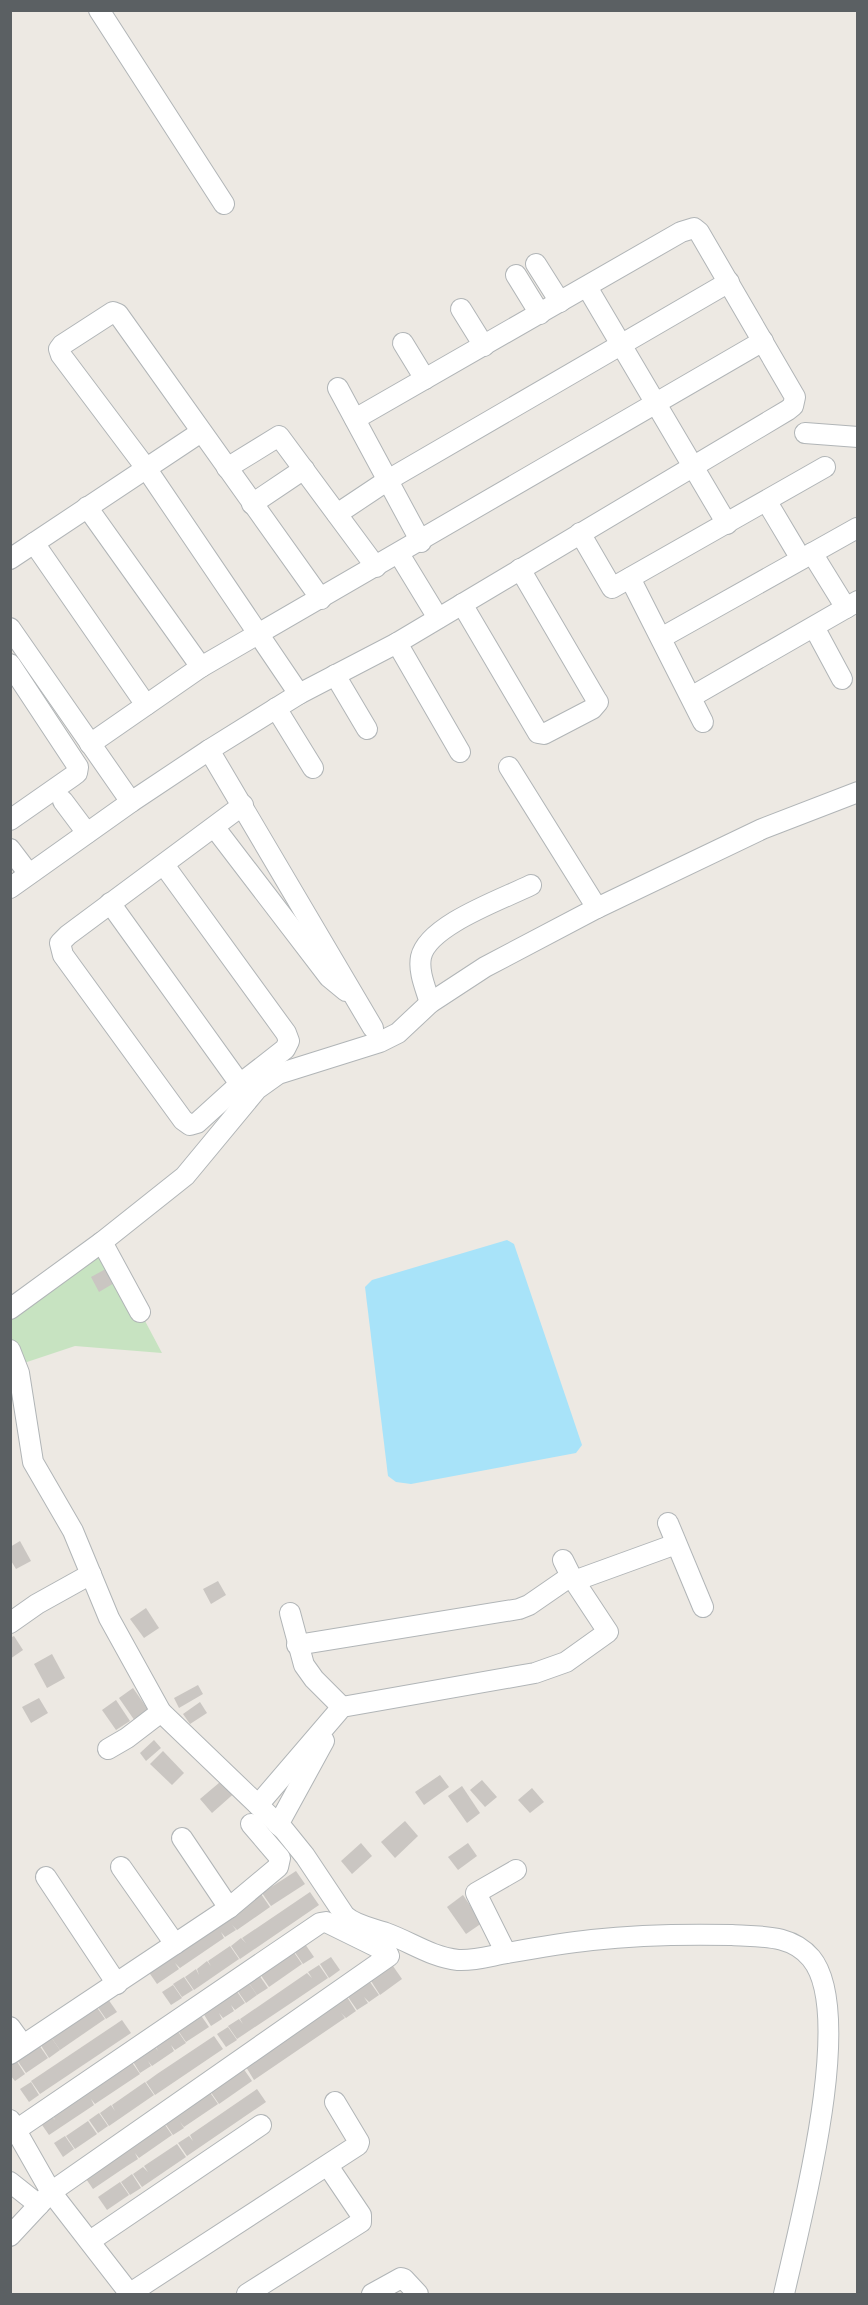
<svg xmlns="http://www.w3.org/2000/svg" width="868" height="2305" viewBox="0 0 868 2305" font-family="Lato,sans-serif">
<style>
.green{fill:#c7e3c1}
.water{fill:#a8e3f9}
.building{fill:#cac6c2}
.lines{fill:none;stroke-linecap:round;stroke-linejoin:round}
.minor-casing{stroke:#b1b5b7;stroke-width:22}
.minor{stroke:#fff;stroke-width:20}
</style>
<rect width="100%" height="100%" fill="#ede9e3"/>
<path class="green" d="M101,1238l61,115 -87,-7 -54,18 -10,-20v-40z"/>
<path class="water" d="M507,1240l7,4 68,201 -6,8 -165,31 -15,-2 -8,-6 -23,-189 7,-7z"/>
<g class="building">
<path d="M113,1265l8,14 -22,13 -8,-15z"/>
<path d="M20,1541l11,20 -15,8 -6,-10v-12z"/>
<path d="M218,1581l8,14 -15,9 -8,-15z"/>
<path d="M146,1608l13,20 -15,10 -14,-19z"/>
<path d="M14,1636l9,14 -13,9v-21z"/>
<path d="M52,1654l13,24 -18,10 -13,-24z"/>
<path d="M198,1685l5,9 -24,14 -5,-10z"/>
<path d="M133,1688l16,23 -14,10 -16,-23z"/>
<path d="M39,1698l9,15 -17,10 -9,-16z"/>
<path d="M116,1700l14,21 -14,9 -14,-20z"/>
<path d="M200,1702l7,11 -17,11 -7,-10z"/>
<path d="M154,1740l7,8 -15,13 -6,-8z"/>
<path d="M163,1751l21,22 -12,12 -22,-21z"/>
<path d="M440,1775l9,12 -25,18 -9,-13z"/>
<path d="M226,1777l12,13 -26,23 -12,-14z"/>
<path d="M482,1780l15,17 -12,10 -15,-17z"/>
<path d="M462,1786l18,27 -13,10 -19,-27z"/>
<path d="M532,1788l12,14 -14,11 -12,-13z"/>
<path d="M405,1821l13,15 -23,22 -14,-16z"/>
<path d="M361,1843l11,13 -20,18 -11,-13z"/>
<path d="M468,1843l9,13 -19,14 -10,-13z"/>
<path d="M296,1871l9,13 -34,22 -9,-13z"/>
<path d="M310,1892l9,13 -79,54 -9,-13 10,-8 5,5 -4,-5z"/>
<path d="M261,1894l9,13 -33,23 -5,-5 4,5 -11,7 -4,-5 3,6 -44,30 -5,-5 4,6 -22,15 -9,-13 91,-62 3,6 -3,-6z"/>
<path d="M463,1895l19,28 -16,11 -19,-27z"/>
<path d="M305,1944l9,13 -11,7 -9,-13z"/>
<path d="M230,1946l9,13 -45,31 -9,-13 11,-8 3,6 -2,-6 10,-8 4,5 -3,-5z"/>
<path d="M293,1951l9,13 -33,23 -9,-13z"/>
<path d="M331,1957l9,13 -11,8 -9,-14z"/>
<path d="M319,1965l9,13 -34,23 -4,-5 4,5 -57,38 -9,-13 11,-7 4,5 -3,-5 67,-46 5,5 -4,-6z"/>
<path d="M393,1966l9,13 -22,16 -9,-14z"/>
<path d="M259,1975l9,13 -11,7 -9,-13z"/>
<path d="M184,1977l9,13 -11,7 -9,-13z"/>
<path d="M248,1982l9,13 -11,8 -9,-13z"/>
<path d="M370,1982l9,13 -10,7 -5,-5 4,6 -11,7 -9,-13z"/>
<path d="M173,1985l9,13 -11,7 -9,-13z"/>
<path d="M236,1990l9,13 -10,7 -4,-5 3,6 -11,7 -4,-5 3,6 -11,7 -8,-13z"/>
<path d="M347,1997l9,14 -10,7 -5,-5 4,5 -91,62 -8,-13z"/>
<path d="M108,1999l9,13 -11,7 -9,-13z"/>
<path d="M96,2006l9,13 -45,31 -9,-13z"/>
<path d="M200,2014l9,13 -23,15 -9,-13z"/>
<path d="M122,2020l9,13 -91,61 -9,-13z"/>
<path d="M228,2027l9,13 -11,7 -9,-13z"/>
<path d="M177,2030l9,13 -11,7 -4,-5 3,6 -22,15 -4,-5 3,5 -11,7 -8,-13 22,-15 4,6 -3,-6z"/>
<path d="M214,2036l9,13 -68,46 -9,-13 11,-8 4,5 -4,-5z"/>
<path d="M51,2037l9,13 -11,8 -9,-14z"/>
<path d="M39,2045l9,13 -22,15 -9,-13z"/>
<path d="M16,2060l9,14 -10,7 -5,-6v-11z"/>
<path d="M131,2061l9,13 -45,30 -4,-5 3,6 -45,30 -9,-13 11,-7 4,5 -3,-6z"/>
<path d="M243,2068l9,13 -33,23 -9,-13z"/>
<path d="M31,2082l8,13 -10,7 -9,-13z"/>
<path d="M145,2082l9,13 -45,31 -9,-13 11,-8 4,6 -3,-6z"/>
<path d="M257,2089l9,13 -79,54 -9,-13 11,-7 4,5 -3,-6z"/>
<path d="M209,2091l9,13 -34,23 -4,-5 4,6 -11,7 -9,-13z"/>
<path d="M99,2113l9,13 -10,7 -9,-13z"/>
<path d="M88,2121l9,13 -22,15 -9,-13z"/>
<path d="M163,2122l9,13 -33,23 -4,-5 3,6 -11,7 -4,-5 4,5 -34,23 -9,-13z"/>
<path d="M65,2136l9,13 -11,8 -9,-14z"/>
<path d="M177,2144l9,13 -44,30 -9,-13 10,-7 5,5 -4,-6z"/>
<path d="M132,2174l9,14 -11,7 -9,-13z"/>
<path d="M120,2182l9,13 -22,15 -9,-13z"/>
</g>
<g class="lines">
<defs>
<g id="minor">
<path d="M99,10l125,194"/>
<path d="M536,264l24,38"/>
<path d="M516,275l24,39"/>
<path d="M587,287l140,237"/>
<path d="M461,309l23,37"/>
<path d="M403,343l22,36"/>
<path d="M338,388l83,154"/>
<path d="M805,433l53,4"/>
<path d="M227,468l52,-32 97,131"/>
<path d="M767,502l34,57"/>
<path d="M252,504l52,-35"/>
<path d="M87,507l114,160"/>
<path d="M337,514l51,-34 341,-198"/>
<path d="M580,533l32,55 213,-121"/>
<path d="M34,543l112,162"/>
<path d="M812,553l34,55"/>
<path d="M399,554l39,64"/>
<path d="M10,559l191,-127"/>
<path d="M630,578l73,144"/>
<path d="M462,604l76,129 6,1 48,-25 6,-7 -2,-3 -76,-130"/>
<path d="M814,627l28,52"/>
<path d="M10,628l121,174"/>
<path d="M661,638l196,-110"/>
<path d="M397,643l63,109"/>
<path d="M10,664l68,103 -1,6 -4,3 -63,44"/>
<path d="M335,675l32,54"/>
<path d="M299,694l-153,-226 -85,-113 -2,-6 3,-4 51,-33 5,2 203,285"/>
<path d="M691,697l167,-96"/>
<path d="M276,708l37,60"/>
<path d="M90,744l111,-77 562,-326"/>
<path d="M209,750l164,278"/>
<path d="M509,767l88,141"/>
<path d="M63,801l24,32"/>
<path d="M215,828l114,149 17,14"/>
<path d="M10,849l19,25"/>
<path d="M164,865l122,168 3,8 -4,8 -45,35 -43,39 -7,2 -7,-5 -120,-165 -3,-12 8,-8 175,-130"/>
<path d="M10,888l121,-86 78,-52 90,-56 98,-51 391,-233 5,-4 2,-9 -96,-165 -5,-4 -13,4 -326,187"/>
<path d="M110,903l130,181"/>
<path d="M430,1003c-4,-14 -12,-31 -9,-46 7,-32 82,-58 110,-72"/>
<path d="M102,1242l38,70"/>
<path d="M10,1309l92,-67 83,-66 72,-87 21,-15 102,-32 18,-9 32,-30 55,-36 112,-59 165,-79 96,-37"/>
<path d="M10,1350l9,23 14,89 40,69 36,87 52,94 123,118 21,26 40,60c11,10 27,12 41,17 25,9 45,24 72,27 17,1 32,-4 49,-7 28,-5 57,-10 85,-13 45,-5 95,-6 140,-5 29,2 59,-1 79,23 46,55 -12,268 -27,336"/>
<path d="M668,1523l35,84"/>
<path d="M574,1581l102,-37"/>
<path d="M290,1613l14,52 10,14 28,28"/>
<path d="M10,1623l27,-19 54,-30"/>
<path d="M297,1645l222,-36 10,-4 42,-29"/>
<path d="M108,1749l19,-11 34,-26"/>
<path d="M258,1805l84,-98 193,-34 31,-11 42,-30 -37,-56 -8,-16"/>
<path d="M278,1825l46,-84"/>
<path d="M182,1838l47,70"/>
<path d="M121,1867l54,77"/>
<path d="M46,1877l71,107"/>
<path d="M506,1953l-30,-60 40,-23"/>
<path d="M10,2027l13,18"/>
<path d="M10,2054l219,-146 49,-41 2,-9 -29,-34"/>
<path d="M10,2120l41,72 79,102"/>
<path d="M10,2182l29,23"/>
<path d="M10,2236l41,-44 338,-236 -2,-4 -61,-30 -6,1 -304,207"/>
<path d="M90,2241l171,-116"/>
<path d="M129,2294l229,-149 1,-3 -24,-40"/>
<path d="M247,2294l114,-72v-7l-33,-49"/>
<path d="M372,2294l29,-16 3,1 14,15"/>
</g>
</defs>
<use href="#minor" class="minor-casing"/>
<use href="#minor" class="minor"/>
</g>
<rect width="868" height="2305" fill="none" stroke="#5b6063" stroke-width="24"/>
</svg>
